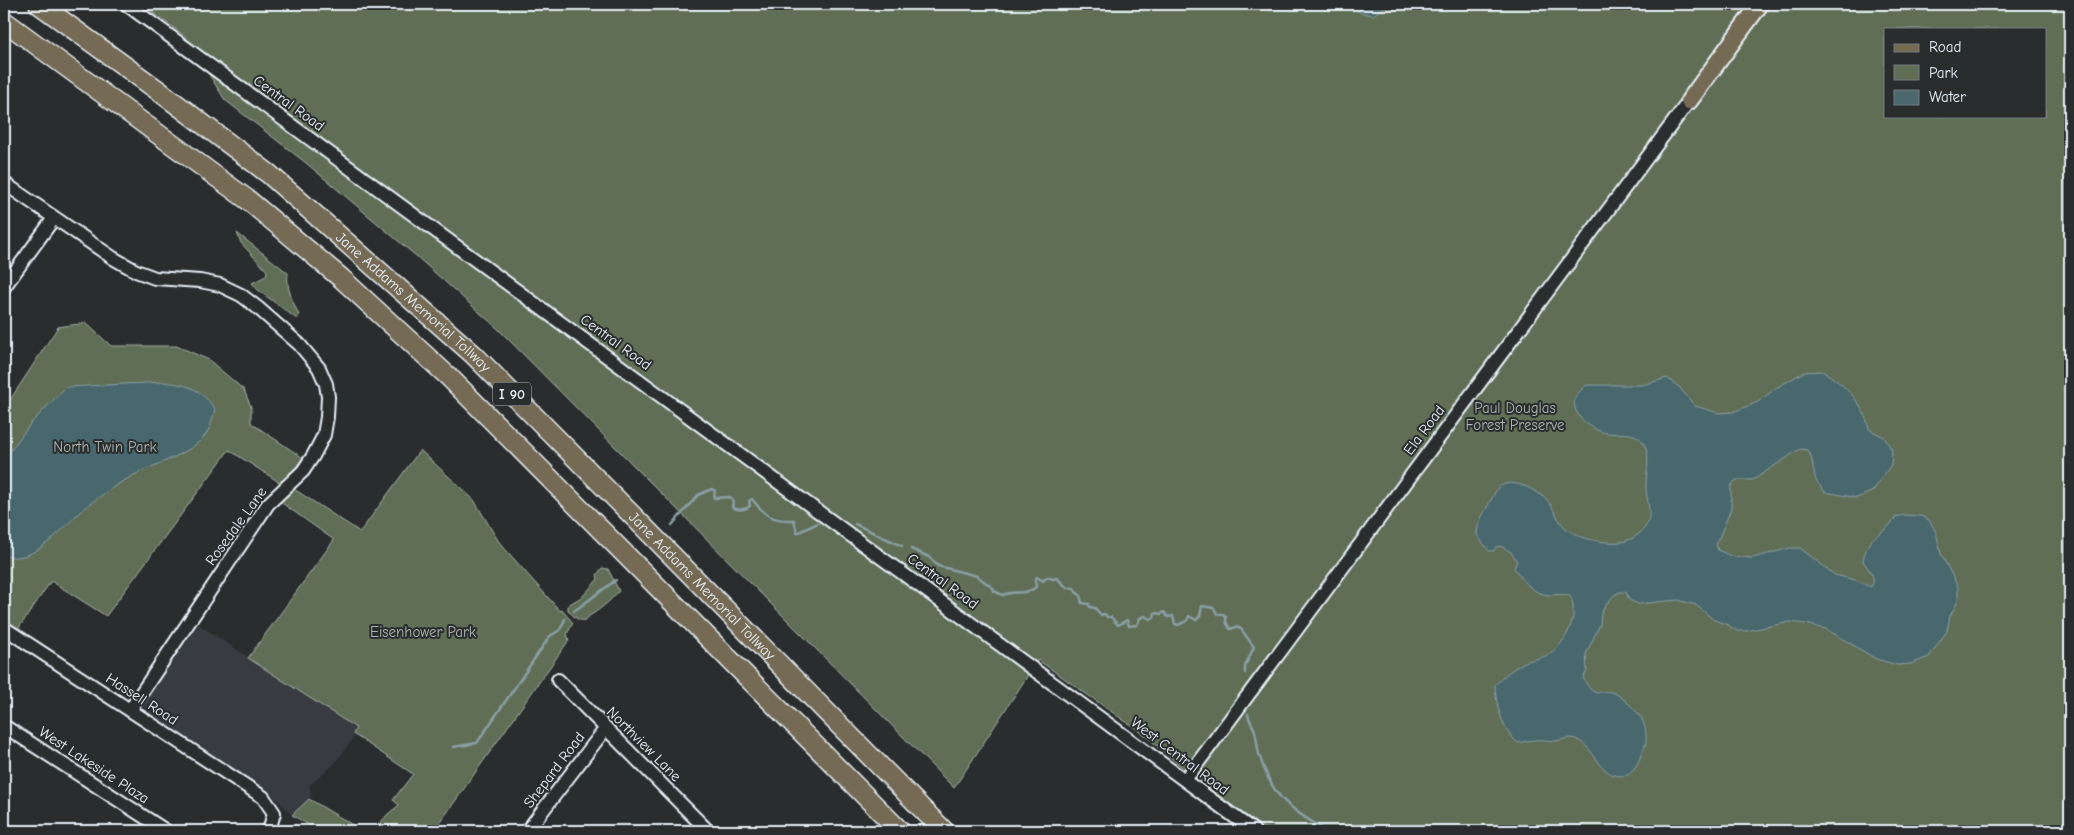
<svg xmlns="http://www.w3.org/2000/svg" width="2074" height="835" viewBox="0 0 2074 835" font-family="'Comic Neue',sans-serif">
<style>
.built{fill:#393a40}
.green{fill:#616e56;stroke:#a4b0a7;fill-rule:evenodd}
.water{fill:#4a686d;stroke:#899fa5}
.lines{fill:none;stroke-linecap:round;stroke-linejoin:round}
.stream{stroke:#899fa5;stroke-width:2.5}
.minor-casing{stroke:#e8f1f8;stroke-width:16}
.major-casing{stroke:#e8f1f8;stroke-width:20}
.highway-casing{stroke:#e8f1f8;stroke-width:22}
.minor{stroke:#2a2d2e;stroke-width:12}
.major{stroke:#756b52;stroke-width:16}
.highway{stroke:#756b52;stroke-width:19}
.labels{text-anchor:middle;stroke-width:4;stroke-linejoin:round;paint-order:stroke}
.shield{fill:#2a2d2e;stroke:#afb6bb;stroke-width:1}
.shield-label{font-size:14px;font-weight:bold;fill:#e8f1f8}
.street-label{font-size:15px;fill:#e8f1f8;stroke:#2a2d2e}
.park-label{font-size:15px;fill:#abb6af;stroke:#2a2d2e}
</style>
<rect width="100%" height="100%" fill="#2a2d2e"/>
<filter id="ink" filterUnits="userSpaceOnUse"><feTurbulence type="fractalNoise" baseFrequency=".02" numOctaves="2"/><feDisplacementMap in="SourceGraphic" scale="10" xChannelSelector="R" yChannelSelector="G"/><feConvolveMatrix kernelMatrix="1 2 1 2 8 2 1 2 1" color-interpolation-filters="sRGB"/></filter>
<g filter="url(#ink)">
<path class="built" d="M195,622l162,107 -4,5 2,2 -21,28 -25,22 2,7 -2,6 -17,16 -22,-22 -123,-80 -3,-5 1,-6z"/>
<g class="green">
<path d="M141,4h1929v827h-802l-68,-48 -54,-47 -108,-76 -84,128 -457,-460 -81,-72 -110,-93 -81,-63 -40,-64zM1885,29h160v87h-160z"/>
<path d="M237,233l51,40c-2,15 5,29 11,42l-2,4 -39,-29 -6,-7 14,-7 1,-5 -26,-28z"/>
<path d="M86,323l25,23h66l32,14 35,30 7,17v16l52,35 -21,26 -53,-34 -123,166 -55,-35 -37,54 -10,-7v-219l54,-82z"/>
<path d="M420,450l54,50 25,42 61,69 2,-1 11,13 -6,11 2,6 -135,191h-61l15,-17 11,-9 -6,-5 20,-26 -60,-40 3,-6 -108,-70 86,-118 -55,-39 15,-12 66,43z"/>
<path d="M602,568l6,1 11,22c-9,10 -17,17 -28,24 -2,1 -4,4 -6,5 -7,2 -14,-6 -17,-10v-5l15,-9 15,-17 -1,-4z"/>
<path d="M309,799l54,32h-44l-27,-16z"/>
</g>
<g class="water">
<path d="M1348,4h41l-16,11 -14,-3z"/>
<path d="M1822,371c24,14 41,31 47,58l15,8 8,13 -1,15 -18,26 -16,7 -32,-6 -9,-11 -5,-25 -4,-6 -7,-1 -47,31h-17l-5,6v23l-15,36 2,5 13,6 22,2 37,-10h10l35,27 20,5 16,7 3,-6 -2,-7 -9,-13c6,-31 19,-22 33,-44l8,-2 17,1 8,4 7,12 5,22 17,33v14l-8,15 -3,15 -18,26 -18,7 -14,1 -21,-6 -50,-30 -20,-5 -16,-2 -43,9h-10l-9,-6 -14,-5 -18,-15 -18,-5 -40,4 -9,-4 -3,-8h-6l-6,3 -9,11 -4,8 -1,10 -14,30 1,17 -4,7c14,25 14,9 31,15 7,2 25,20 28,26 4,9 6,21 2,29 -4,11 -10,27 -23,28 -24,0 -27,-35 -50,-38 -5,0 -10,2 -15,3 -4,0 -8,-1 -12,-1 -8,-1 -17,1 -26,3 -16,-14 -22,-37 -23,-58 8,-9 17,-16 28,-22 8,-4 18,-4 26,-9 17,-10 31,-39 21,-58 -11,-4 -17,1 -27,-2 -13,-3 -22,-17 -29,-26l3,-7 -6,-9 -10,-6 -5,1 -2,4h-5l-12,-16c0,-13 9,-25 15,-37 2,-3 4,-8 6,-10 13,-12 38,2 48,11 9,9 11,23 22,31 14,10 42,15 58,11 6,-2 12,-6 16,-10 14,-14 3,-30 4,-46 0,-14 5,-28 -2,-41 -8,-15 -25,-9 -38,-11 -14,-3 -38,-19 -30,-37 2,-3 7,-8 10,-11h56l25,-7 12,9 16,19 24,7 14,-1 25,-10 18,-14 28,-16z"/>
<path d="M164,382c25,3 36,6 51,27 -3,13 -5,23 -16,33 -19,16 -44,22 -65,33 -17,9 -33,20 -48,32 -19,15 -41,46 -67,50 -5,1 -11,-1 -15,-2v-96l28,-37 34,-35z"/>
</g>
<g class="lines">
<g class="stream">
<path d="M855,524l47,22"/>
<path d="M672,525l26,-30 14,-6 3,2 -1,7 16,-1 3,4 -1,6c5,4 13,3 18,-1l-1,-5 3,-2c13,17 20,22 42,21l3,13 21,-10"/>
<path d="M911,549l18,8 9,9 39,10 16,12 1,3 9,4c11,-5 22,1 33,-8l-1,-7 2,-3 6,4 4,-4 6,2 4,-1 10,10h7l2,4 4,3 2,8 7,1 1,3 5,1 6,7 4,-1 2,3h4l7,8 9,-5 2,6 8,-1 3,-7 5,-2 5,3 4,-1 1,-5 6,1 3,-2 4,5 5,-1 2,8 3,1 9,-4 2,-5 7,4 4,-4 2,-10 12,2 3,6h6l3,3v5l4,7 6,-2 5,2 13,18 -9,19v7"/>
<path d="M574,611l42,-31"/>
<path d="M1248,714c1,7 5,11 7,17 2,8 2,16 4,23 14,46 30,53 67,77"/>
<path d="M453,747l24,-4 73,-107 10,-6 5,-11"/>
</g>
<defs>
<g id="minor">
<path d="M126,4l1128,827"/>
<path d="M4,183l109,75 23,13 19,7 45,3 20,4 21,10 17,13 41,36 20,24 7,16 2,13 -1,20 -3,18 -11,21 -10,15 -35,33 -138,206"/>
<path d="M4,287l50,-69"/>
<path d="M4,628l259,169 11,16 -5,18"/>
<path d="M558,680l150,151"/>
<path d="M4,726l162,105"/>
<path d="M1185,780l504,-679"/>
<path d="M527,831l79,-103"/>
</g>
<path id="major" d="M1689,101l71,-97"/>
<g id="highway">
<path id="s1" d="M39,4l120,87 110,83 205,181 470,476"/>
<path d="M4,21l244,179 93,78 109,100 450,453"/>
</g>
</defs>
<use href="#minor" class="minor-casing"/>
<use href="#major" class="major-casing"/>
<use href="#highway" class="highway-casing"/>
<use href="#minor" class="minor"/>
<use href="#major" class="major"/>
<use href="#highway" class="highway"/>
</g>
</g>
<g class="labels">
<rect class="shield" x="493" y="382.5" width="38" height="23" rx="4"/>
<g class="shield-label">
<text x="512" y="399">I 90</text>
</g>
<g class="street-label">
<text transform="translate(289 103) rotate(36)" y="5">Central Road</text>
<text dy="5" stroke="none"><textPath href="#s1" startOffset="479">Jane Addams Memorial Tollway</textPath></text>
<text transform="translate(616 342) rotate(36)" y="5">Central Road</text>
<text transform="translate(1424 430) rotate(-53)" y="5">Ela Road</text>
<text transform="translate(236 526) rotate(-54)" y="5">Rosedale Lane</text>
<text transform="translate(943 581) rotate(36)" y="5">Central Road</text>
<text dy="5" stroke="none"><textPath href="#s1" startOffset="884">Jane Addams Memorial Tollway</textPath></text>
<text transform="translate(142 699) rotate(33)" y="5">Hassell Road</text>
<text transform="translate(644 744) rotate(45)" y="5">Northview Lane</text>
<text transform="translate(1180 756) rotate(37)" y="5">West Central Road</text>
<text transform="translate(94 765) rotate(33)" y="5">West Lakeside Plaza</text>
<text transform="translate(554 770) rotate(-53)" y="5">Shepard Road</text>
</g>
<g class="park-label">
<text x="1515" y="413">Paul Douglas<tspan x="1515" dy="17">Forest Preserve</tspan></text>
<text x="105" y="452">North Twin Park</text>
<text x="423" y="637">Eisenhower Park</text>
</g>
</g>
<rect width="2074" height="835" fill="none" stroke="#2a2d2e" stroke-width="20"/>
<rect x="10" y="10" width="2054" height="815" fill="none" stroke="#e8f1f8" stroke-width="2" filter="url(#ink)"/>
<rect x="1884" y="28" width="162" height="90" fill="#2a2d2e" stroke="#767b7f"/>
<rect x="1894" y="44" width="25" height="8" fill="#756b52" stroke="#767b7f"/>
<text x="1929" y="52" font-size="15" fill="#e8f1f8">Road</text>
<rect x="1894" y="65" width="25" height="15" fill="#616e56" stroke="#767b7f"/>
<text x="1929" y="78" font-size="15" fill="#e8f1f8">Park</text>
<rect x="1894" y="90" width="25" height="15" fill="#4a686d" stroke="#767b7f"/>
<text x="1929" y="102" font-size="15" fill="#e8f1f8">Water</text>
</svg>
